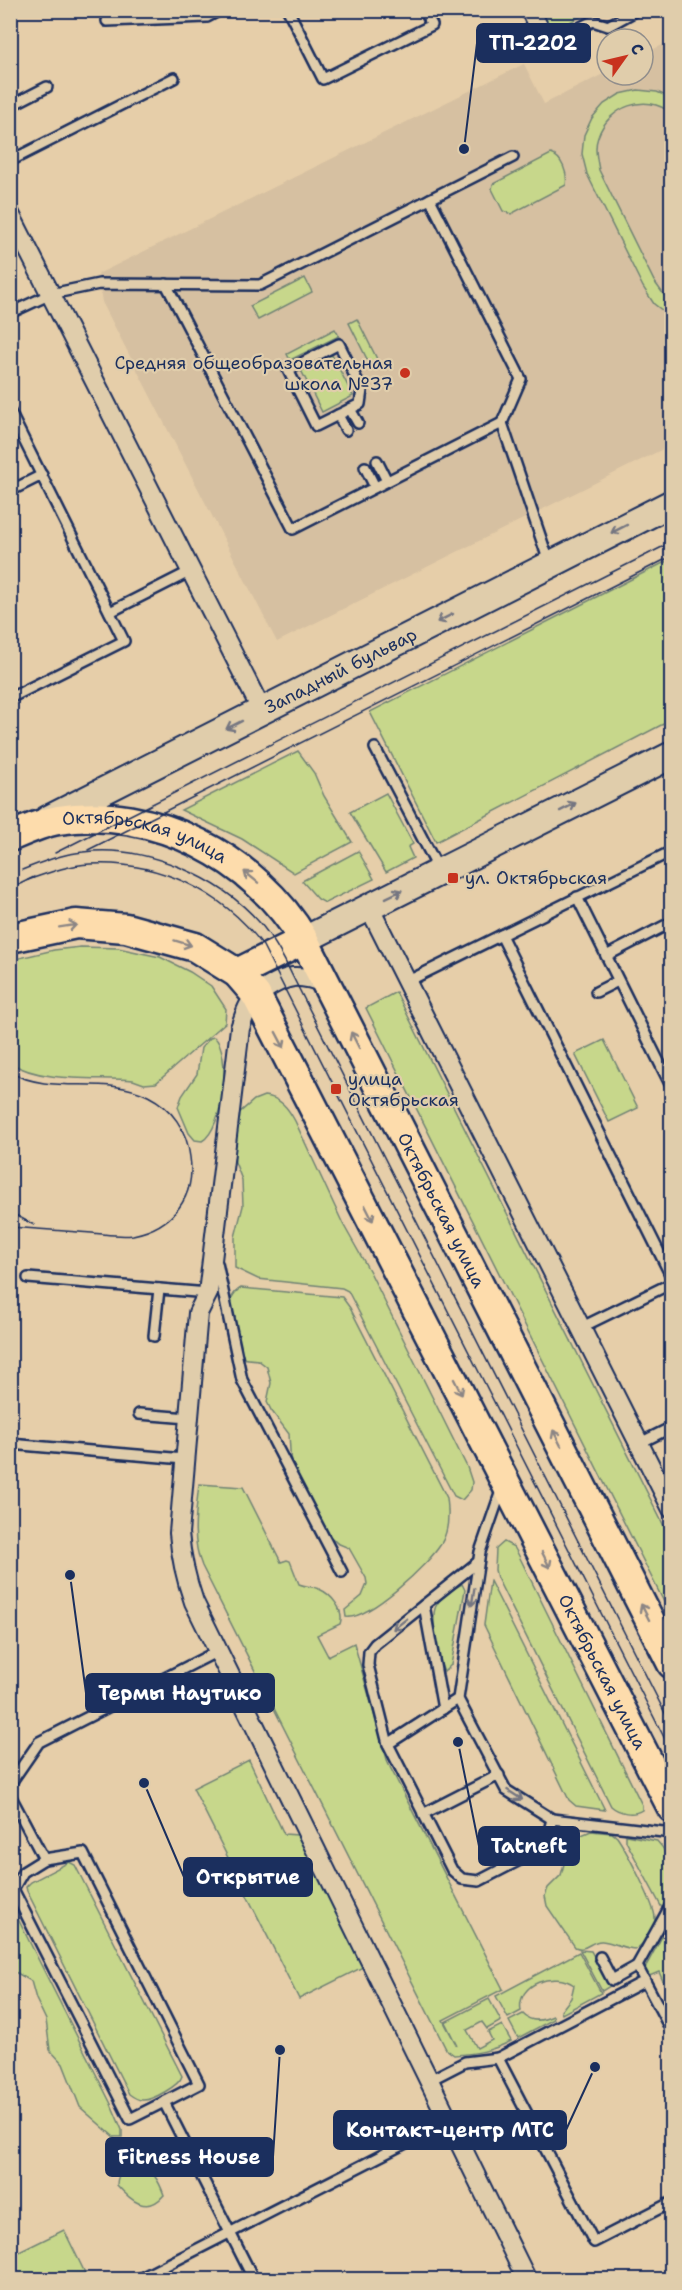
<svg xmlns="http://www.w3.org/2000/svg" width="682" height="2290" viewBox="0 0 682 2290" font-family="'Shantell Sans',sans-serif">
<style>
.built{fill:#d6c0a1}
.green{fill:#c7d78b;stroke:#718374;stroke-width:1.5}
.lines{fill:none;stroke-linecap:round;stroke-linejoin:round}
.lane-casing{stroke:#1b2f5e;stroke-width:14}
.street-casing{stroke:#1b2f5e;stroke-width:22}
.secondary-casing{stroke:#1b2f5e;stroke-width:30}
.primary-casing{stroke:#1b2f5e;stroke-width:33}
.lane{stroke:#e0cdab;stroke-width:9}
.street{stroke:#e0cdab;stroke-width:18}
.secondary{stroke:#e0cdab;stroke-width:26}
.primary{stroke:#fddcac;stroke-width:28}
.tram{stroke:#1b2f5e;stroke-width:1.5}
.oneway{stroke:#747681}
.oneway2{stroke:#8c8685}
.poi-dot{fill:#c8321e;stroke:#e0cdab;stroke-width:2}
.labels{text-anchor:middle;stroke-width:4.5;stroke-linejoin:round;paint-order:stroke}
.poi-label{font-size:18px;fill:#1b2f5e;stroke:#e0cdab;text-anchor:start}
.street-label{font-size:18px;fill:#1b2f5e;stroke:#e0cdab}
.leader{fill:none;stroke:#1b2f5e;stroke-width:2}
.callout-dot{fill:#1b2f5e;stroke:#e0cdab;stroke-width:2}
.callout{fill:#1b2f5e;stroke:#1b2f5e;stroke-width:2}
.callout-label{font-size:20px;text-anchor:middle;font-weight:bold;fill:#fff}
</style>
<rect width="100%" height="100%" fill="#e6cea9"/>
<filter id="ink" filterUnits="userSpaceOnUse"><feTurbulence type="fractalNoise" baseFrequency=".0167" numOctaves="2"/><feDisplacementMap in="SourceGraphic" scale="12" xChannelSelector="R" yChannelSelector="G"/><feConvolveMatrix kernelMatrix="1 2 1 2 8 2 1 2 1" color-interpolation-filters="sRGB"/></filter>
<g filter="url(#ink)">
<path class="built" d="M669,42l2,4v399l-394,197 -175,-340 -4,-28 426,-210 20,40 63,-32v3h36v-21z"/>
<g class="green">
<path d="M539,11h53l-42,21z"/>
<path d="M638,90l19,2 14,6v15c-25,-21 -63,-6 -73,24 -4,11 -1,21 1,33l55,111 10,14 7,6v16l-17,-13 -11,-17 -56,-113 -5,-20 2,-19 8,-17 12,-14 16,-10z"/>
<path d="M551,154c11,3 17,20 15,31l-55,29 -8,-3 -11,-22 1,-5z"/>
<path d="M305,278l7,14 -54,28 -8,-14z"/>
<path d="M357,319l23,46 -8,4 -23,-46z"/>
<path d="M335,329l4,7 -49,24 -3,-6z"/>
<path d="M332,355l21,41 -31,16 -21,-42z"/>
<path d="M671,559v161l-235,122 -66,-130z"/>
<path d="M298,751l16,22 10,23 28,46 -58,31 -52,-34 -61,-29z"/>
<path d="M386,793l27,51 -5,3 5,11 -27,14 -36,-60z"/>
<path d="M358,851l16,28 -49,24 -7,-4 -16,-18z"/>
<path d="M81,947l37,1 42,9 30,15 21,14 15,23 -1,14 -69,60 -12,1 -11,-4c-37,-3 -91,3 -122,-17v-103l43,-10z"/>
<path d="M396,992l275,548v76l-305,-608z"/>
<path d="M214,1037c18,13 10,92 -12,104l-7,-1 -6,-7 -11,-26 4,-11 15,-22 4,-26 9,-10z"/>
<path d="M604,1040l34,68 -29,14 -34,-68z"/>
<path d="M264,1096c16,1 24,12 31,25l48,103 27,48 97,195 5,15 -1,8 -9,10 -8,-4 -106,-205 -6,-3 -84,-9 -23,-11v-31l8,-31 -1,-26 -7,-18 -1,-26 3,-21 17,-15z"/>
<path d="M241,1288l101,9 8,11 97,190c2,15 2,33 -6,46 -12,20 -72,76 -95,73l-1,-7 17,-14 5,-12 -1,-6 -17,-30 -12,-5 -8,-8 -38,-69 -2,-32 -18,-24 -4,-8 4,-19 -4,-16 -9,-7 -19,-2c-6,-18 -21,-57 2,-70z"/>
<path d="M199,1484l44,3 38,75 6,-2 3,1 9,23c7,3 13,2 20,5 12,5 26,21 21,35l-23,11 11,21 26,-13 34,120 115,226 -60,31 14,26 -12,-24 44,-23 12,22 -14,8 -5,-7 -15,8 10,18 15,-8 -4,-8 14,-7 9,16c-19,10 -36,13 -57,14l-8,-6 -244,-483c-11,-27 -6,-54 -3,-82z"/>
<path d="M504,1542l10,5 4,7 124,251v5c-9,6 -23,3 -31,-4l-114,-228 -2,-8 1,-21z"/>
<path d="M490,1581l115,229 -29,-4 -7,-6 -85,-175z"/>
<path d="M462,1584l3,6 -14,75 -7,7c-5,-10 -14,-55 -8,-66 4,-9 18,-18 26,-22z"/>
<path d="M249,1760l35,74 14,1 65,132 -64,32 -106,-211z"/>
<path d="M591,1831l21,2 5,4c9,13 38,68 38,81 0,12 -10,25 -19,31 -12,0 -22,-7 -34,-8 -11,-1 -16,11 -27,6l-28,-41 -2,-10 3,-8 13,-13 6,-22 7,-15z"/>
<path d="M626,1835l31,6c16,16 22,49 5,67l-36,-67z"/>
<path d="M69,1862l6,3 107,211c-2,9 -30,25 -40,24 -5,0 -9,-3 -13,-6l-102,-203 -1,-4 5,-5z"/>
<path d="M11,1905l100,199 11,26v7h-8l-34,-30 -17,-43 -13,-14 -4,-30 -10,-21 -5,-18 -14,-8 -6,-1z"/>
<path d="M671,1920v72l-5,-4 -7,-16 -12,5 -10,-4 8,-5z"/>
<path d="M580,1950l11,1 19,35 -8,5z"/>
<path d="M579,1952l22,41 -39,21 -1,-3 10,-13 3,-13c-19,-14 -58,-2 -53,26l-13,7 -12,-22z"/>
<path d="M523,2014c8,9 19,7 30,2l1,3 -36,19 -9,-17z"/>
<path d="M139,2164c14,6 20,17 25,31 -17,20 -33,6 -47,-10 0,-13 9,-20 22,-21z"/>
<path d="M64,2230l24,49h-77v-23z"/>
</g>
<g class="lines">
<defs>
<g id="lane">
<path d="M288,10l35,69 109,-54 -8,-15"/>
<path d="M107,21l100,-4 13,-7"/>
<path d="M547,44l46,-23 15,5 29,-16"/>
<path d="M10,106l37,-19"/>
<path d="M10,161l164,-83"/>
<path d="M430,199l91,180 -19,44 47,139"/>
<path d="M166,284l127,245 209,-106"/>
<path d="M10,313l41,-19 48,-10 161,1 253,-128"/>
<path d="M339,344l23,46 -2,14 -44,22 -28,-56z"/>
<path d="M350,409l8,14"/>
<path d="M10,412l114,229 -114,57"/>
<path d="M338,415l8,15"/>
<path d="M377,461l10,20"/>
<path d="M365,467l10,20"/>
<path d="M10,491l32,-16"/>
<path d="M110,612l81,-41"/>
<path d="M375,748l64,122"/>
<path d="M577,897l95,191"/>
<path d="M501,935l171,343"/>
<path d="M606,956l66,-34"/>
<path d="M406,982l266,-131"/>
<path d="M596,992l22,-11"/>
<path d="M217,1263l25,117 100,192"/>
<path d="M28,1278l180,15"/>
<path d="M580,1328l92,-45"/>
<path d="M154,1336l5,-47"/>
<path d="M139,1414l49,4"/>
<path d="M10,1444l174,15"/>
<path d="M638,1444l34,-17"/>
<path d="M502,1488l-22,64 -22,147 48,91 46,29 120,14"/>
<path d="M424,1605l19,104"/>
<path d="M458,1699l-70,45 64,126 10,9 17,2 66,-34 7,-28"/>
<path d="M388,1744l-20,-79 1,-13 6,-8 103,-82"/>
<path d="M10,1784l29,-42 179,-91"/>
<path d="M10,1795l34,64 39,-6 116,231 -35,18 90,178"/>
<path d="M423,1814l76,-39"/>
<path d="M44,1859l-21,13 -10,17 117,230 34,-17"/>
<path d="M672,1903l-35,63 35,66"/>
<path d="M600,1957l12,23 25,-14"/>
<path d="M645,1981l-147,77 96,184 78,-40"/>
<path d="M430,2080l35,-18 33,-4"/>
<path d="M137,2280l312,-159"/>
</g>
<g id="street">
<path d="M530,10l17,34"/>
<path d="M10,214l252,497"/>
<path d="M369,907l303,602"/>
<path d="M326,984c-10,-4 -21,-8 -33,-7 -14,2 -37,16 -44,28 -4,7 -6,15 -9,23l-32,265 -10,20 -19,220c2,25 7,46 15,69l333,678"/>
</g>
<g id="secondary">
<path id="s1" d="M48,819l624,-316"/>
<path d="M304,940l368,-185"/>
</g>
<g id="primary">
<path id="s2" d="M10,837c16,-7 31,-14 48,-17 95,-16 198,38 246,120l368,724"/>
<path id="s3" d="M10,938l66,-14 50,4 69,19 42,26 19,22 416,813"/>
<path d="M237,973l67,-33"/>
</g>
</defs>
<use href="#lane" class="lane-casing"/>
<use href="#street" class="street-casing"/>
<use href="#secondary" class="secondary-casing"/>
<use href="#primary" class="primary-casing"/>
<use href="#lane" class="lane"/>
<use href="#street" class="street"/>
<use href="#secondary" class="secondary"/>
<use href="#primary" class="primary"/>
<g class="tram">
<path d="M88,850l584,-294"/>
<path d="M55,853l617,-311"/>
<path d="M22,870c20,-8 40,-16 61,-18 62,-8 137,25 177,71 14,16 24,35 33,54l379,750"/>
<path d="M28,880c20,-7 40,-15 62,-16 67,-4 132,27 172,80l410,809"/>
<path d="M10,889l24,-12"/>
<path d="M10,1072c42,24 95,2 138,24 24,12 39,34 42,61 6,40 -17,70 -57,78 -13,2 -28,-1 -41,-2 -27,-2 -54,-4 -82,-6"/>
<path d="M10,1212l24,13"/>
</g>
</g>
<defs><path id="oneway-shaft" d="M-6 0H5M1.5-3L5.5 0L1.5 3" fill="none" stroke-width="1.6" stroke-linecap="round" stroke-linejoin="round" transform="scale(1.5)"/></defs>
<g class="oneway">
<use href="#oneway-shaft" transform="translate(619 529) rotate(153)"/>
<use href="#oneway-shaft" transform="translate(445 618) rotate(153)"/>
<use href="#oneway-shaft" transform="translate(234 725) rotate(153)"/>
<use href="#oneway-shaft" transform="translate(568 807) rotate(-27)"/>
<use href="#oneway-shaft" transform="translate(394 894) rotate(-26)"/>
<use href="#oneway-shaft" transform="translate(473 1597) rotate(99)"/>
<use href="#oneway-shaft" transform="translate(400 1624) rotate(142)"/>
<use href="#oneway-shaft" transform="translate(515 1795) rotate(33)"/>
</g>
<g class="oneway2">
<use href="#oneway-shaft" transform="translate(251 877) rotate(-141)"/>
<use href="#oneway-shaft" transform="translate(68 926) rotate(-9)"/>
<use href="#oneway-shaft" transform="translate(183 943) rotate(17)"/>
<use href="#oneway-shaft" transform="translate(280 1040) rotate(62)"/>
<use href="#oneway-shaft" transform="translate(355 1040) rotate(-117)"/>
<use href="#oneway-shaft" transform="translate(369 1213) rotate(63)"/>
<use href="#oneway-shaft" transform="translate(458 1387) rotate(63)"/>
<use href="#oneway-shaft" transform="translate(557 1438) rotate(-117)"/>
<use href="#oneway-shaft" transform="translate(546 1560) rotate(63)"/>
<use href="#oneway-shaft" transform="translate(645 1612) rotate(-117)"/>
</g>
</g>
<g class="poi-dot">
<circle cx="405" cy="373" r="6"/>
<rect x="447" y="872" width="12" height="12" rx="3"/>
<rect x="330" y="1083" width="12" height="12" rx="3"/>
</g>
<g class="labels">
<g class="poi-label">
<text x="393" y="369" text-anchor="end">Средняя общеобразовательная<tspan x="393" dy="21">школа №37</tspan></text>
<text x="465" y="884">ул. Октябрьская</text>
<text x="348" y="1085">улица<tspan x="348" dy="21">Октябрьская</tspan></text>
</g>
<g class="street-label">
<text dy="6" stroke="none"><textPath href="#s1" startOffset="328">Западный бульвар</textPath></text>
<text dy="6" stroke="none"><textPath href="#s2" startOffset="141">Октябрьская улица</textPath></text>
<text dy="6" stroke="none"><textPath href="#s2" startOffset="644">Октябрьская улица</textPath></text>
<text dy="6" stroke="none"><textPath href="#s3" startOffset="1028">Октябрьская улица</textPath></text>
</g>
</g>
<path class="leader" d="M464 149L477 43M70 1575L86 1693M458 1742L479 1846M144 1783L184 1877M595 2067L566 2130M280 2050L273 2157"/>
<g class="callout-dot">
<circle cx="464" cy="149" r="6"/>
<circle cx="70" cy="1575" r="6"/>
<circle cx="458" cy="1742" r="6"/>
<circle cx="144" cy="1783" r="6"/>
<circle cx="595" cy="2067" r="6"/>
<circle cx="280" cy="2050" r="6"/>
</g>
<g class="callout">
<rect x="477" y="24" width="113" height="38" rx="6"/>
<rect x="86" y="1674" width="188" height="38" rx="6"/>
<rect x="479" y="1827" width="100" height="38" rx="6"/>
<rect x="184" y="1858" width="128" height="38" rx="6"/>
<rect x="334" y="2111" width="232" height="38" rx="6"/>
<rect x="106" y="2138" width="167" height="38" rx="6"/>
</g>
<g class="callout-label">
<text x="533" y="50">ТП-2202</text>
<text x="180" y="1700">Термы Наутико</text>
<text x="529" y="1853">Tatneft</text>
<text x="248" y="1884">Открытие</text>
<text x="450" y="2137">Контакт-центр МТС</text>
<text x="189" y="2164">Fitness House</text>
</g>
<rect width="682" height="2290" fill="none" stroke="#e0cdab" stroke-width="36"/>
<rect x="18" y="18" width="646" height="2254" fill="none" stroke="#1b2f5e" stroke-width="2" filter="url(#ink)"/>
<g transform="translate(625 57) rotate(56)"><circle r="28" fill="#e0cdab" stroke="#918e8c" stroke-width="1.5"/>
<path d="M0-4.5L10 22L0 15L-10 22Z" fill="#c8321e"/>
<text y="-9" font-size="16" font-weight="bold" text-anchor="middle" fill="#1b2f5e">С</text>
</g>
</svg>
